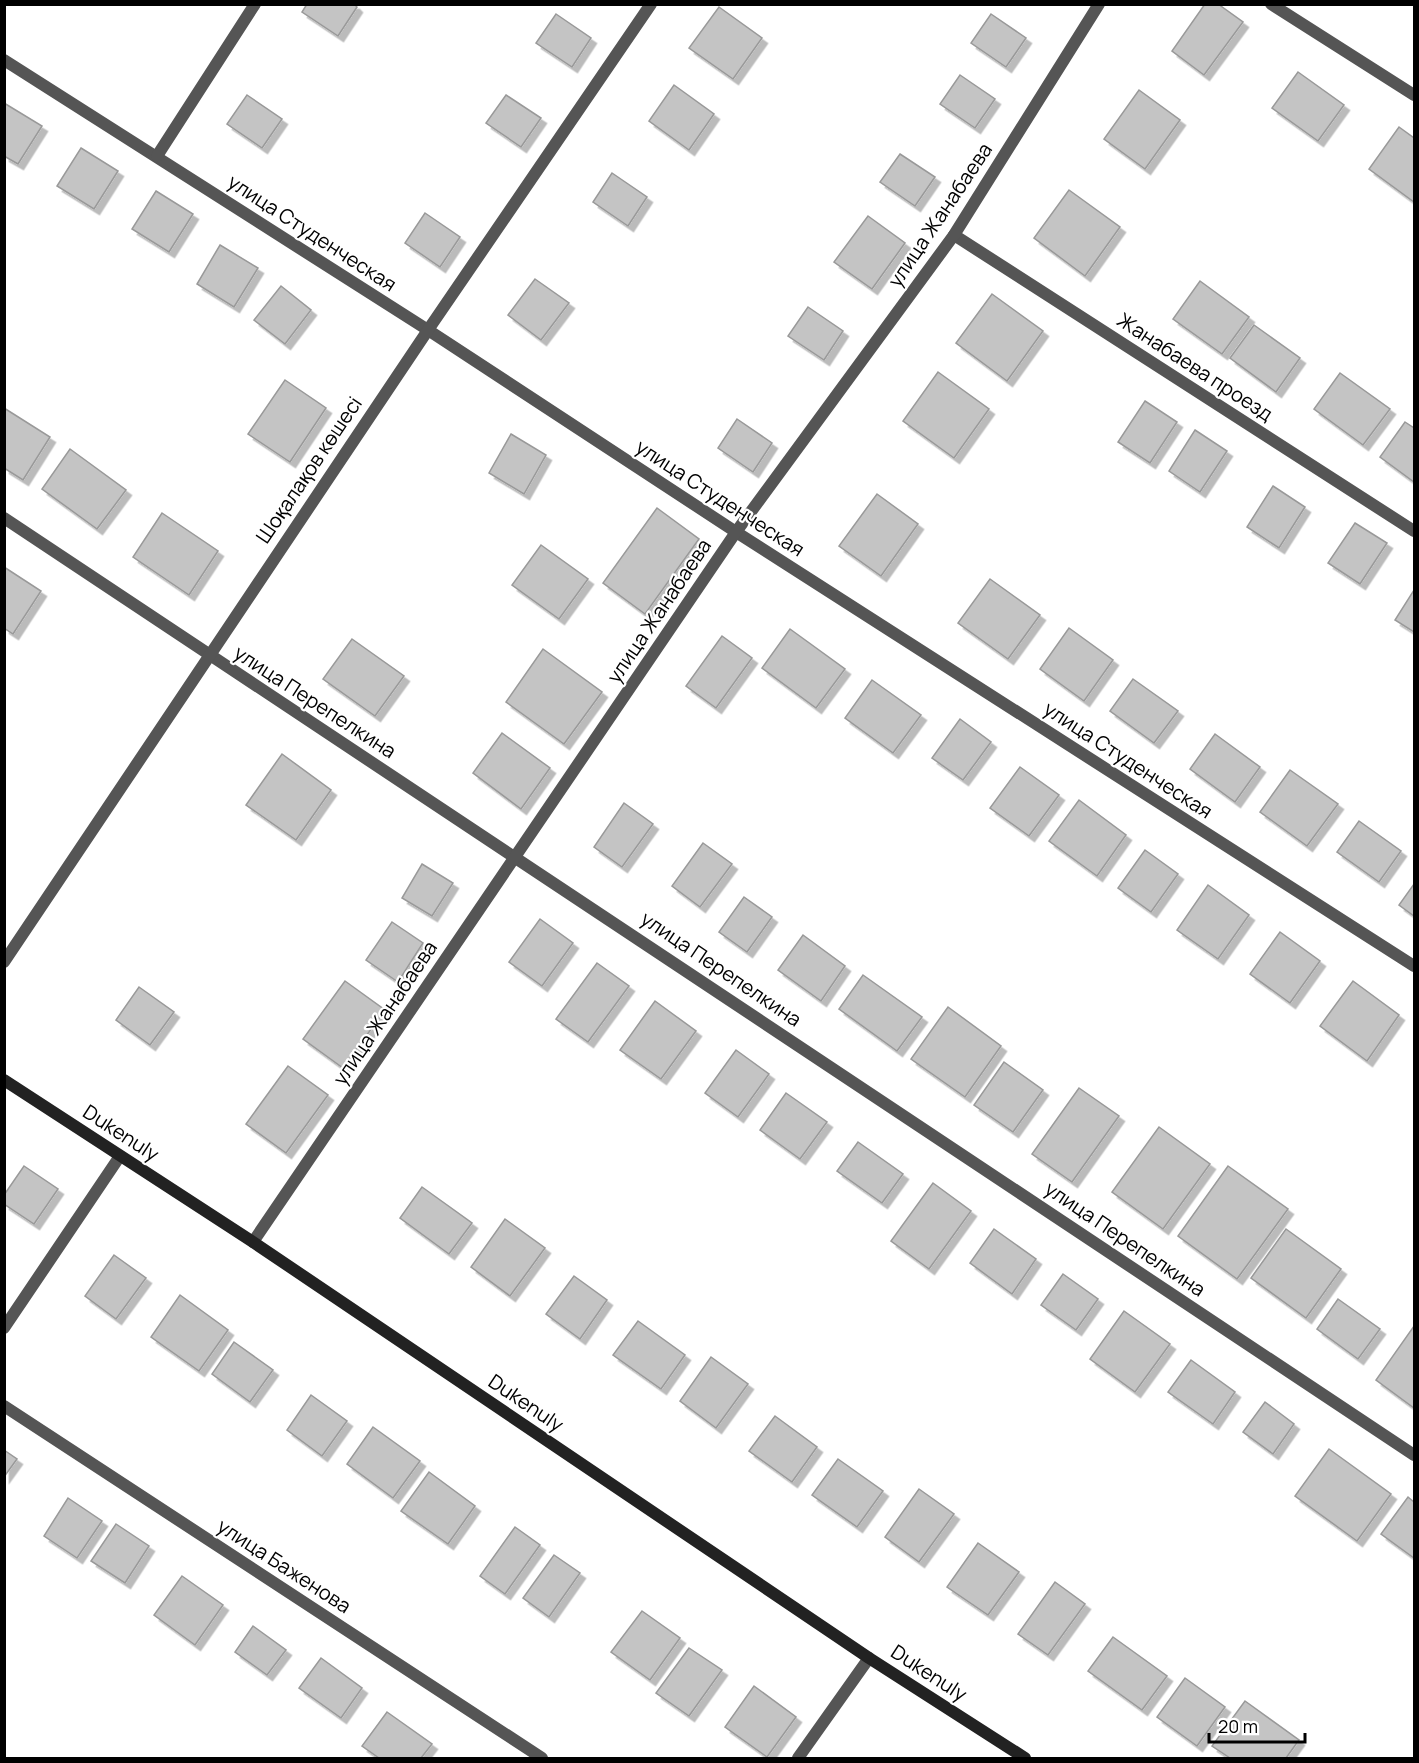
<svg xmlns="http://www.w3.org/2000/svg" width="1419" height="1763" viewBox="0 0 1419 1763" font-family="Manrope,sans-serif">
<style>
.building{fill:#c4c4c4;stroke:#999;stroke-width:1.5;filter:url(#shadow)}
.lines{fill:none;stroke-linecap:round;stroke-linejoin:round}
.lane{stroke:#555;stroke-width:12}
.street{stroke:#555;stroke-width:12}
.secondary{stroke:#222;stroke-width:12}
.labels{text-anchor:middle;stroke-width:4.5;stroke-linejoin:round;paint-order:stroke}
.street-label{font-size:20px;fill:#000;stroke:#fff}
</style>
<defs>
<filter id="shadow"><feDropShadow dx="5.5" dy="5.5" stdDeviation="0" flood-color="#0004"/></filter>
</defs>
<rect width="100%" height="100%" fill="#fff"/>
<g class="building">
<path d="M307,4h47l3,3 -19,29 -36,-24z"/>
<path d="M1205,4h13l25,18 -39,53 -32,-24z"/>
<path d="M719,7l43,31 -29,41 -44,-31z"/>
<path d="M556,14l35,24 -19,29 -36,-24z"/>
<path d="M991,14l35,24 -20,29 -35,-24z"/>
<path d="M1298,72l46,33 -26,36 -46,-33z"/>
<path d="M960,75l35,24 -20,29 -35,-24z"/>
<path d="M674,85l40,29 -25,36 -40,-29z"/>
<path d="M1139,90l41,30 -35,49 -41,-30z"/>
<path d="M247,95l35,24 -20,29 -35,-24z"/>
<path d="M506,95l35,23 -20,29 -35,-24z"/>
<path d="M4,103l38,23 -24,38 -14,-8z"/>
<path d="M1399,127l15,11v64l-45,-33z"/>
<path d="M81,148l37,23 -24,38 -37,-23z"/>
<path d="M900,154l35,23 -20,29 -35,-24z"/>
<path d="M612,173l35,24 -19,29 -35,-24z"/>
<path d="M1069,190l51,37 -35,49 -51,-38z"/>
<path d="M156,191l37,23 -24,38 -37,-23z"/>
<path d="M425,213l35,24 -20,30 -35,-24z"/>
<path d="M868,216l37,27 -33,46 -38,-27z"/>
<path d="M220,245l38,23 -24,39 -37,-23z"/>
<path d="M535,279l34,24 -28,37 -33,-25z"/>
<path d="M1200,281l49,36 -27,37 -49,-35z"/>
<path d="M281,286l30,24 -26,34 -31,-24z"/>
<path d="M992,294l51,37 -36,50 -51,-38z"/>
<path d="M808,307l35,24 -19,29 -36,-24z"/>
<path d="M1254,325l46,33 -24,34 -46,-34z"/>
<path d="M938,372l51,37 -35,49 -51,-37z"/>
<path d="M1340,373l50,36 -27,36 -49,-36z"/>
<path d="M285,380l41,28 -36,54 -42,-28z"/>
<path d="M1145,401l32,21 -27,41 -32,-21z"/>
<path d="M4,408l46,29 -27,43 -19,-12z"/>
<path d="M737,419l35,24 -19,29 -35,-24z"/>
<path d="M1405,422l9,6v54l-34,-25z"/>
<path d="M1195,430l32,21 -27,41 -31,-21z"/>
<path d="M511,434l35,21 -22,39 -35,-21z"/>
<path d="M70,449l56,41 -29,39 -55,-40z"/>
<path d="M1273,486l32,21 -26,41 -32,-21z"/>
<path d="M877,494l41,30 -37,52 -42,-30z"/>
<path d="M657,508l42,31 -54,75 -42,-31z"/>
<path d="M162,513l56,38 -29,44 -56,-38z"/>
<path d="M1355,523l32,20 -27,41 -32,-21z"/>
<path d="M541,545l47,34 -29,40 -47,-34z"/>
<path d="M4,567l37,24 -28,43 -9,-6z"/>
<path d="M990,579l50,36 -32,44 -50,-36z"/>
<path d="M1414,590v42l-19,-12z"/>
<path d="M1069,628l44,32 -29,41 -44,-32z"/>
<path d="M790,629l55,40 -29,39 -54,-40z"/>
<path d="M722,636l30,22 -36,50 -30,-22z"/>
<path d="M352,639l52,37 -29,40 -52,-37z"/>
<path d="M543,649l59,43 -38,52 -58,-42z"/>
<path d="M1133,679l45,32 -24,32 -44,-32z"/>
<path d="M872,680l49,35 -28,38 -48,-35z"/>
<path d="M960,719l31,23 -28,38 -31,-22z"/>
<path d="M502,733l48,35 -29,41 -48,-36z"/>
<path d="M1215,734l45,33 -25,35 -45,-33z"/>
<path d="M282,754l49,36 -35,50 -50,-35z"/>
<path d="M1020,767l39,28 -30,41 -39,-28z"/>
<path d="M1290,770l48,34 -31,42 -47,-34z"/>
<path d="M1079,800l47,35 -29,41 -48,-35z"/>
<path d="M624,803l29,21 -31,43 -28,-20z"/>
<path d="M1359,821l42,30 -22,31 -42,-30z"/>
<path d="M703,843l29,21 -32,43 -28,-21z"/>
<path d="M1145,850l33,24 -27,38 -33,-24z"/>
<path d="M422,864l31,19 -21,33 -30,-18z"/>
<path d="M1414,884v32l-15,-11z"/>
<path d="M1208,885l41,30 -31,44 -41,-29z"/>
<path d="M744,897l28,20 -25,35 -28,-20z"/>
<path d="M540,919l33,24 -31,43 -33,-24z"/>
<path d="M392,922l31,21 -25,39 -32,-22z"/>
<path d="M1280,932l40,29 -30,42 -40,-29z"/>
<path d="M803,935l42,31 -24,35 -43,-31z"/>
<path d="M597,963l32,23 -41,56 -32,-23z"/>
<path d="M863,975l59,42 -25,34 -58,-42z"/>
<path d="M345,981l40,29 -42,58 -40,-29z"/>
<path d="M1353,981l46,34 -32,46 -47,-35z"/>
<path d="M139,987l35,25 -24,33 -34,-25z"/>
<path d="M655,1001l41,30 -35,48 -41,-29z"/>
<path d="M948,1007l53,39 -36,51 -54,-38z"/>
<path d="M736,1050l33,24 -31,43 -33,-24z"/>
<path d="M1004,1062l39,28 -30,42 -39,-27z"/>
<path d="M288,1066l40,29 -42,58 -40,-29z"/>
<path d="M1079,1088l40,28 -47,66 -40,-28z"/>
<path d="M786,1093l41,29 -27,37 -40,-29z"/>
<path d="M1159,1127l51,37 -47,65 -51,-37z"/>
<path d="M858,1142l45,32 -21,29 -45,-32z"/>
<path d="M24,1166l34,23 -24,35 -30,-20v-9z"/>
<path d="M1228,1166l60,43 -51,70 -59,-43z"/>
<path d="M933,1183l38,28 -42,58 -38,-28z"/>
<path d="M422,1187l50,36 -23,31 -49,-36z"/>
<path d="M505,1219l40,29 -35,48 -39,-29z"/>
<path d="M994,1229l42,30 -24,35 -42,-31z"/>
<path d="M1286,1229l55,40 -35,49 -55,-40z"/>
<path d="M114,1255l32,23 -30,41 -31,-23z"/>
<path d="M1063,1274l35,25 -22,31 -35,-25z"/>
<path d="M574,1276l33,24 -27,39 -34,-25z"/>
<path d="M180,1295l48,35 -29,41 -48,-34z"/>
<path d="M1338,1299l42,30 -22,30 -41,-30z"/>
<path d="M1124,1311l46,33 -35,48 -45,-33z"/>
<path d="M638,1321l47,34 -24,34 -48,-34z"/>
<path d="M1414,1326v82l-38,-28z"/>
<path d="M234,1342l39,28 -23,32 -38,-28z"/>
<path d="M711,1357l37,27 -32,44 -36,-27z"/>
<path d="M1191,1360l44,32 -22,32 -45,-32z"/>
<path d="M311,1395l36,26 -25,35 -35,-26z"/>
<path d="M1265,1402l29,22 -21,30 -30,-22z"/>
<path d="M775,1416l42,31 -25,35 -43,-31z"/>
<path d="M373,1427l47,34 -27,37 -46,-34z"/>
<path d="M1329,1449l62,45 -34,47 -62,-45z"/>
<path d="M4,1450l13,9 -13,18z"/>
<path d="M838,1459l45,32 -26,36 -45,-32z"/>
<path d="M429,1472l46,34 -27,38 -47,-33z"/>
<path d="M919,1489l35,25 -35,48 -34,-25z"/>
<path d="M1408,1497l6,5v56l-33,-24z"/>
<path d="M68,1498l34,23 -25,37 -33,-22z"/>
<path d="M116,1524l33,22 -24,37 -34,-22z"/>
<path d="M515,1527l25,18 -35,49 -25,-18z"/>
<path d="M978,1543l41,29 -31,43 -41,-28z"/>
<path d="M554,1555l26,18 -31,44 -26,-19z"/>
<path d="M182,1576l41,29 -28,40 -41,-30z"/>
<path d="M1055,1582l30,22 -37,51 -30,-21z"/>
<path d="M642,1611l38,27 -30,42 -39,-28z"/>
<path d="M253,1626l33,24 -19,25 -32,-23z"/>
<path d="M1113,1637l54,39 -25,34 -54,-39z"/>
<path d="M689,1648l33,22 -33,46 -33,-23z"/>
<path d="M321,1658l41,30 -21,30 -42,-30z"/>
<path d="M1185,1678l40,29 -28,39 -40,-29z"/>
<path d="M754,1686l42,31 -29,40 -42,-30z"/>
<path d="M1245,1701l54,39 -13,18h-56l-18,-12z"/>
<path d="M387,1712l45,32 -11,14h-42l-17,-12z"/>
</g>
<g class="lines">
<path class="lane" d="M798,1758l71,-100"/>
<g class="street">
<path d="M1271,4l143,91"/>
<path d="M4,60l424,270 308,202 678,434"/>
<path d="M157,156l98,-152"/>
<path d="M954,235l460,296"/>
<path d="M4,518l1410,937"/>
<path d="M4,962l424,-632 223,-326"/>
<path d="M253,1242l483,-710 218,-297 145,-231"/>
<path d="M4,1328l116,-172"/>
<path d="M4,1406l538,352"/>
</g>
<path class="secondary" d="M4,1080l249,162 616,416 156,100"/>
</g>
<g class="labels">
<g class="street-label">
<text transform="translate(940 215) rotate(-56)" y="7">улица Жанабаева</text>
<text transform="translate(312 233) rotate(33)" y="7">улица Студенческая</text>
<text transform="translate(1195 367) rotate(33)" y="7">Жанабаева проезд</text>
<text transform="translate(309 470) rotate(-56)" y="7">Шоқалақов көшесі</text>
<text transform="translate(720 498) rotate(33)" y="7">улица Студенческая</text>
<text transform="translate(659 611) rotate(-56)" y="7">улица Жанабаева</text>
<text transform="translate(315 702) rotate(33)" y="7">улица Перепелкина</text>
<text transform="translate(1128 760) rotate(33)" y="7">улица Студенческая</text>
<text transform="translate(721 969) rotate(34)" y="7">улица Перепелкина</text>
<text transform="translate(385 1013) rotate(-56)" y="7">улица Жанабаева</text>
<text transform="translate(121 1133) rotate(33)" y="7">Dukenuly</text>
<text transform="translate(1125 1239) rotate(34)" y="7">улица Перепелкина</text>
<text transform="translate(526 1403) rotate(34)" y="7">Dukenuly</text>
<text transform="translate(284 1566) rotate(33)" y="7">улица Баженова</text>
<text transform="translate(929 1673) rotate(33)" y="7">Dukenuly</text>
</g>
</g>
<rect width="1419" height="1763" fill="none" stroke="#000000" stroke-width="12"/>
<path d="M1209 1733v9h96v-9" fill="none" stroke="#000000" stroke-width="3"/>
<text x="1218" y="1733" font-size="18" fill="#000000" stroke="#ffffff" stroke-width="4.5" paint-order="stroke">20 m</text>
</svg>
